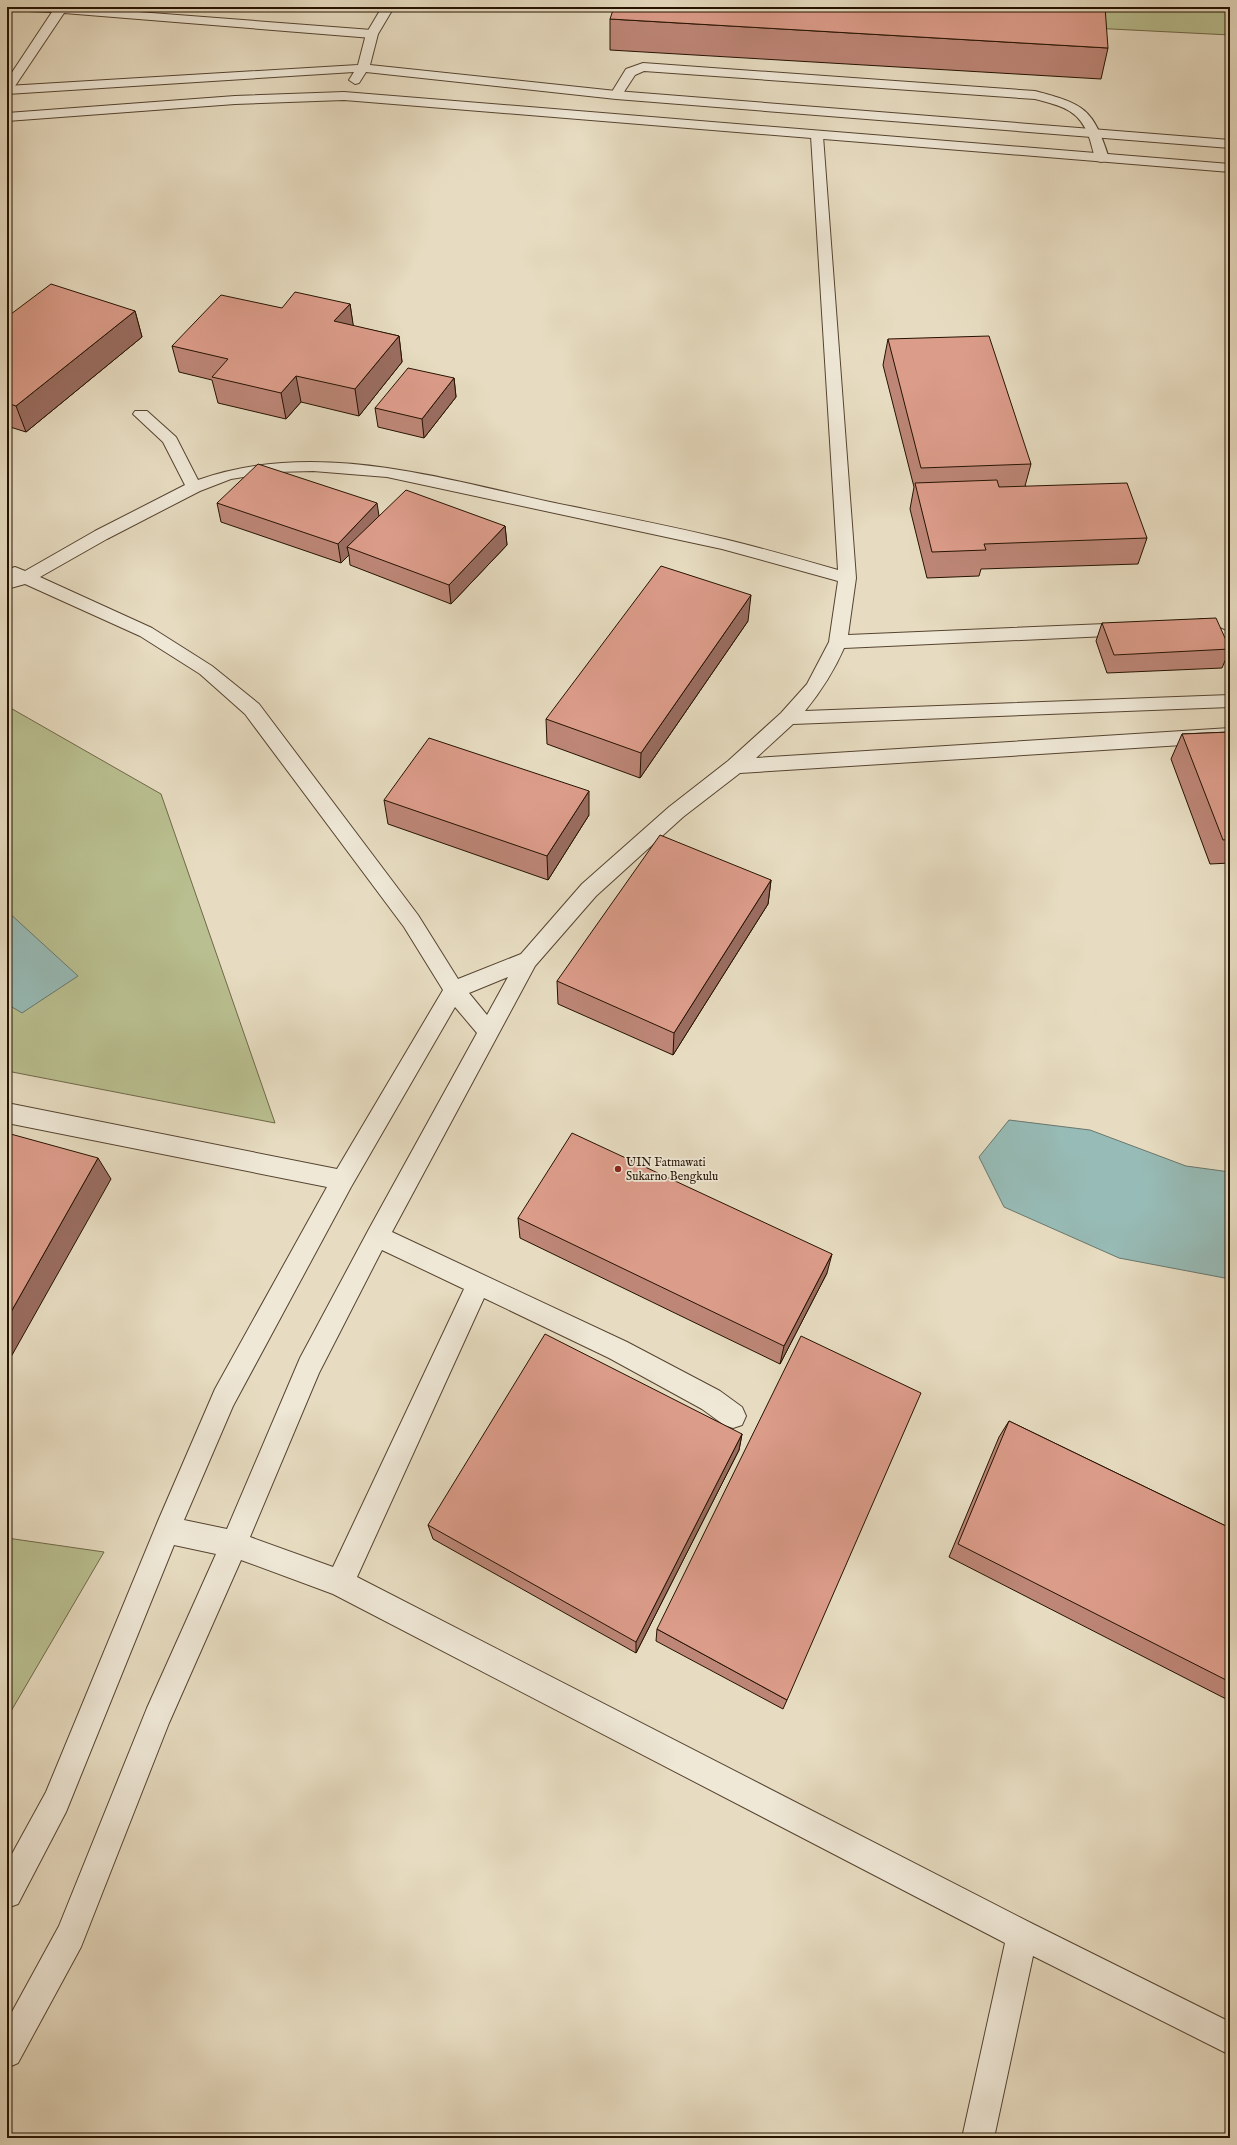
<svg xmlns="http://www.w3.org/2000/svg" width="1237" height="2145" viewBox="0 0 1237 2145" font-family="'IM FELL English',serif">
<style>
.green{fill:#b9bf90;stroke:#6f6848}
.water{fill:#97bbb6;stroke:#69776d}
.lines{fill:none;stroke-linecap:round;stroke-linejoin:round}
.service-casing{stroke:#564430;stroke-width:2}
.minor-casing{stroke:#564430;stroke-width:2}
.service{fill:#efe8d7;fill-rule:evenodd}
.minor{fill:#efe8d7;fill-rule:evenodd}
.wall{fill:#bd8677;stroke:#251200}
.shaded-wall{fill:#9a6d61;stroke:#251200}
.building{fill:#dc9c8a;stroke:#251200}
.poi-dot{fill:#8f2418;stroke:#efe8d7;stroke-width:1.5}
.labels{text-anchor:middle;stroke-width:3.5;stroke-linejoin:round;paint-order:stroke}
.poi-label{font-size:12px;fill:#251200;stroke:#efe8d7;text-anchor:start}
</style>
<rect width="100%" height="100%" fill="#e7dcc1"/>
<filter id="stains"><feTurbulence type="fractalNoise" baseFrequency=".005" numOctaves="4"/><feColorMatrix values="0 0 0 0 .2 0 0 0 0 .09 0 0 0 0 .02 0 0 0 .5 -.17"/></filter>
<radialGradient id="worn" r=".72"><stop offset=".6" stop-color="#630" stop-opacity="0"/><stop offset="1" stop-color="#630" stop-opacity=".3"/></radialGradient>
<g class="green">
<path d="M676,7h554v28z"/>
<path d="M7,706l154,88 114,329 -268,-52z"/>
<path d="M7,1538l97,14 -97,166z"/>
</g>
<g class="water">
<path d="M7,911l71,65 -56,37 -15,-9z"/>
<path d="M1009,1120l81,10 96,36 44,6v107l-111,-21 -115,-51 -25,-50z"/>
</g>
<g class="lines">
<defs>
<g id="service">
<path d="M22,7h51l299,23 6,4 -6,4 -308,-25 -53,79 -4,1v-13l45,-68 -24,-1z"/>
<path d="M643,63l392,28c49,13 58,17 74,67l-7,4 -5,-1c-4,-7 -5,-16 -8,-24 -10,-28 -28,-31 -54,-38l-391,-28 -9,4 -15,23h-8l-2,-3 16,-26z"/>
<path d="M817,132l6,4 33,442 -8,57 281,-12 6,2 3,4 -3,4 -6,2 -285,13c-10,23 -23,43 -39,63l425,-16v12l-437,17 -37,34 474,-30v14l-490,31 -57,44 -87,79 -61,70 -143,266 235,110 93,49 22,16 4,9 -4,9 -9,3 -9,-3 -22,-16 -93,-51 -125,-60 -127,279 676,347 197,98v33l-197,-99 -39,182h-32l43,-195 -672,-349 -92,-34 -72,163 -88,224 -63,116 -11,5v-47l52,-95 88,-218 69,-154 -42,-9 -108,267 -48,92 -11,4v-45l39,-71 112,-271 57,-132 112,-202 -320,-64v-20l330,66 106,-179 -39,-63 -159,-213 -45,-40 -60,-38 -115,-52 -18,5v-12h2l-2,-5 2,-3 6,-2 10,4 70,-40 90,-46 -22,-43 -30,-28 2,-3h12l29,26 22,43c116,-41 237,-3 352,22 58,12 116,23 174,37 38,9 76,20 114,31l-27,-434zM313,471l74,6 335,72 116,32 -9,61 -22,42 -26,29 -53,48 -59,46 -87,77 -61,70 -63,25 -40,-64 -159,-211 -47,-38 -60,-38 -112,-51 67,-38 93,-48 31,-12 44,-7zM508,977l-21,38 -18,-22zM455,1007l22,26 -108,196 -69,129 -73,171 -43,-9 49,-114 118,-219zM382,1250l82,39 -131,278 -83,-30 69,-164z"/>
<path d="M1201,619l25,12 4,4v18c-9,-2 -10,-9 -17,-14 -7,-5 -16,-6 -21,-14l3,-4z"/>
</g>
<g id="minor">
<path d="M382,7h12l-16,27 -8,31 246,26 614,49v8l-614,-49 -250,-27 -7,11 -4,1 -6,-4 5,-8 -347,22v-8l351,-21 8,-31z"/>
<path d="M344,92l886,72v8l-886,-72 -109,4 -228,17v-8l228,-17z"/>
</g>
</defs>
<use href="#service" class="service-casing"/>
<use href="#minor" class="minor-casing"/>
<use href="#service" class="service"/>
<use href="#minor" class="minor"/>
</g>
<g class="wall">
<path d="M610,19l498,29 -7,31 -491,-29z"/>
<path d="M350,304l3,22 46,10 3,26 -43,54 -58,-14 -15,17 -68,-16 -6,-23 -33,-8 -7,-26z"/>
<path d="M135,311l7,26 -116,95 -19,-6v-109z"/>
<path d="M888,339l143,125 -6,22 122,52 -9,26 -157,5 -2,7 -52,2 -17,-69 4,-22 -31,-122z"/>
<path d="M454,378l2,19 -32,41 -46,-11 -3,-19z"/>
<path d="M217,503l288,23 2,19 -56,59 -101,-39 -1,-10 -8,8 -120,-41z"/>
<path d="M748,621l-108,157 -93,-34 -1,-25z"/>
<path d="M1102,623l128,26 -8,19 -115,5 -11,-32z"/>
<path d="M1230,732v131l-20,1 -39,-105 11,-25z"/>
<path d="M384,800l205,15 -41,65 -160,-56z"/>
<path d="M771,880l-3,24 -95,151 -115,-51 -1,-23z"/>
<path d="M518,1218l309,55 -47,91 -260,-126z"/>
<path d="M1009,1421l221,107v173l-281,-144 50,-120z"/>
<path d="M742,1434l-3,16 -103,203 -203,-114 -5,-14z"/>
<path d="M657,1629l130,71 -4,9 -127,-68z"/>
</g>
<g class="shaded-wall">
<path d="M350,304l4,26 -20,-9z"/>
<path d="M135,311l7,26 -116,95 -10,-26z"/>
<path d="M399,336l3,26 -43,54 -4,-27z"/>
<path d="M296,376l5,26 -15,17 -5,-26z"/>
<path d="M454,378l2,19 -32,41 -2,-19z"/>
<path d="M377,503l3,19 -33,25 2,8 -8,8 -3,-19z"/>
<path d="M505,526l2,19 -56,59 -2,-19z"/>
<path d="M751,595l-3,26 -108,157 1,-25z"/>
<path d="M589,791v24l-41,65 -1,-24z"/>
<path d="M771,880l-3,24 -95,151 1,-22z"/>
<path d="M98,1158l13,21 -104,185v-45z"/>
<path d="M832,1254l-5,19 -47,91 4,-18z"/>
<path d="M742,1434l-3,16 -103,203v-11z"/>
</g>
<g class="building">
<path d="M614,7h491l3,41 -498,-29z"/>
<path d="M51,284l84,27 -119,95 -9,-3v-86z"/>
<path d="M295,292l55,12 -16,17 65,15 -44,53 -59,-13 -15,17 -69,-16 16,-18 -56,-13 49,-51 61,13z"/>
<path d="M989,336l42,128 -110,4 -33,-129z"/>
<path d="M408,368l46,10 -32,41 -47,-11z"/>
<path d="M258,464l119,39 -39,41 -121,-41z"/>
<path d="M997,480l2,7 128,-4 20,55 -163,6 2,6 -54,2 -17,-69z"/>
<path d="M406,490l99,36 -56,59 -102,-38z"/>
<path d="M661,566l90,29 -110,158 -95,-34z"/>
<path d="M1216,618l14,31 -116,6 -12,-32z"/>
<path d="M1230,732v107l-7,1 -41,-106z"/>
<path d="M429,738l160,53 -42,65 -163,-56z"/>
<path d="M660,835l111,45 -97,153 -117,-52z"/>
<path d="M7,1133l91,25 -91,161z"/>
<path d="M572,1133l260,121 -48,92 -266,-128z"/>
<path d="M545,1334l197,100 -106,208 -208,-117z"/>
<path d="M801,1336l120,57 -134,307 -130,-71z"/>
<path d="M1009,1421l221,107v154l-272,-138z"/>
</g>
<circle class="poi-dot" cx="618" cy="1169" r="4"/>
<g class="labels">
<g class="poi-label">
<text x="626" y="1166">UIN Fatmawati<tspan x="626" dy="14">Sukarno Bengkulu</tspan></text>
</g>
</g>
<rect width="1237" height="2145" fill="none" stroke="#e7dcc1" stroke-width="24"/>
<rect x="8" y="8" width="1221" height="2129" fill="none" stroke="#251200" stroke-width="2"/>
<rect x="12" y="12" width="1213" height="2121" fill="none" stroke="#251200"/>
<rect width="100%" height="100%" filter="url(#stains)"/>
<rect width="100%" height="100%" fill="url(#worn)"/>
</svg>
